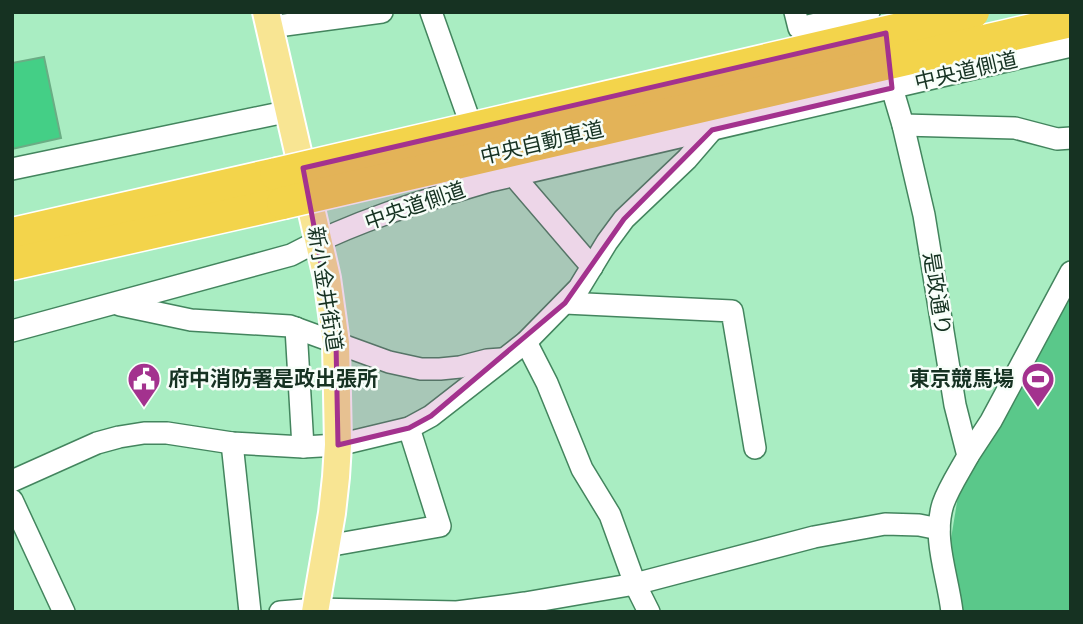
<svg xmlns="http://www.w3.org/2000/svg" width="1083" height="624" viewBox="0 0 1083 624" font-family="'Exo 2','Noto Sans JP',sans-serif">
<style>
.green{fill:#5ac88a}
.building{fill:#44cf86;stroke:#6aad84;stroke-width:2}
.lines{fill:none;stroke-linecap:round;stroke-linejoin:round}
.minor-casing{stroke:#43855e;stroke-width:24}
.major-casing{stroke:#fff;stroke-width:30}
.highway-casing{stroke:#fff;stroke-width:35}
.minor{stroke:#fff;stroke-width:21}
.major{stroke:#f8e593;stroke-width:26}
.highway{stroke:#f3d44b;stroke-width:32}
.highway-bridge-casing{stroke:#fff;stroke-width:35;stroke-linecap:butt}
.highway-bridge{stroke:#f3d44b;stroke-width:32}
.marked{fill:#a3328e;fill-opacity:0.2;stroke:#a3328e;stroke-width:5;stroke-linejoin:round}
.labels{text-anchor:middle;stroke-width:5;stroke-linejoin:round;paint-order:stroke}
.street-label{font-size:21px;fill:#163222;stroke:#f7fef9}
.poi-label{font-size:21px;font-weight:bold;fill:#163222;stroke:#f7fef9;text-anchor:start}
</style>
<rect width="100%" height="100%" fill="#a9edc2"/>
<path class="green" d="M1071,292v320h-110l-11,-67 8,-49z"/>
<path class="building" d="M44,57l17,81 -49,11v-86z"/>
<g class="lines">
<defs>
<g id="minor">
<path d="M431,12l45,127"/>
<path d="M795,12l4,16 70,-16"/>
<path d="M270,27l112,-15"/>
<path d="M891,77l1,11 11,37 21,90 31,190 13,51c-8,15 -19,31 -25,48 -11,35 5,72 9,108"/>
<path d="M903,125l112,3 42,11 14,-1"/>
<path d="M12,169l278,-58"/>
<path d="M513,175l79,92"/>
<path d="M565,303l167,8 23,137"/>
<path d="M120,305l71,15 99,6 99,36 32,7h19l20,-2 27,-7 14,-1"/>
<path d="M296,328l7,119"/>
<path d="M12,331l279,-76c63,-34 131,-54 199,-74l581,-135"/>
<path d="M526,342l21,41 35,86 28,46 25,69 14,28"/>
<path d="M232,443l18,169"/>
<path d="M968,456l23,-35 80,-149"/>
<path d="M12,481l85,-38 22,-6 25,-4h23l65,10 71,4 35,-2 71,-17 22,-12 95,-74 53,-54 28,-46 17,-23 63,-60 25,-29"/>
<path d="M12,500l52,112"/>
<path d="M327,546l113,-20 -31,-98"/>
<path d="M280,612l36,-3 141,3 68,-9 110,-19 179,-47 71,-13 34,1 20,4"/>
</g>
<path id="major" d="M266,12l61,266 9,65 2,102 -2,32 -4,36 -17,99"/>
<g id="highway">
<path d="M12,234l264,-60"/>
<path d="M12,264l271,-61"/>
</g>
</defs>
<use href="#minor" class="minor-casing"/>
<use href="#major" class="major-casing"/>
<use href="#highway" class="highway-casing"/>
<use href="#minor" class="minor"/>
<use href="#major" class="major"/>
<use href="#highway" class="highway"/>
<defs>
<g id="highway-bridge">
<path d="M276,174l697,-162"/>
<path d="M283,203l788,-182"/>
</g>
</defs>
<use href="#highway-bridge" class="highway-bridge-casing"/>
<use href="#highway-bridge" class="highway-bridge"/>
</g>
<path class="marked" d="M886,33l6,55 -180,42 -88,89 -59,84 -134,113 -22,12 -71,17 -2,-102 -33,-175z"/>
<defs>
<symbol id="civic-pin" viewBox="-11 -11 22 30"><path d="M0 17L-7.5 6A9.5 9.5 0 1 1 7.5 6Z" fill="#a3328e" stroke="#f7fef9"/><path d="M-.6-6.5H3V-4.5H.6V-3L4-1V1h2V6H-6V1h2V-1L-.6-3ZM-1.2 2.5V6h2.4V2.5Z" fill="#fff"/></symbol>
<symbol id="stadium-pin" viewBox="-11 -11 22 30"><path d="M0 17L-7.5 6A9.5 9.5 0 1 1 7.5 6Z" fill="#a3328e" stroke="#f7fef9"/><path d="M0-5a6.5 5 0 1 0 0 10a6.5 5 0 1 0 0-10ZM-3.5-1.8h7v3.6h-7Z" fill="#fff"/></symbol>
</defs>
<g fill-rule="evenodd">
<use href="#civic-pin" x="125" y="360" width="38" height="52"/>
<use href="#stadium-pin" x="1019" y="360" width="38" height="52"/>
</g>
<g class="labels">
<g class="street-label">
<text transform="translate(966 71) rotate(-13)" y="7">中央道側道</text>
<text transform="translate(542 143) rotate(-13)" y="7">中央自動車道</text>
<text transform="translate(415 206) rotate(-19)" y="7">中央道側道</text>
<text transform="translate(325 289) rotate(81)" y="7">新小金井街道</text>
<text transform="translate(937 294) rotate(81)" y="7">是政通り</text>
</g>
<g class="poi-label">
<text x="168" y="386">府中消防署是政出張所</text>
<text x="1014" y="386" text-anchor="end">東京競馬場</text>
</g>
</g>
<rect width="1083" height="624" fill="none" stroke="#163222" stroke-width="28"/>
</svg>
